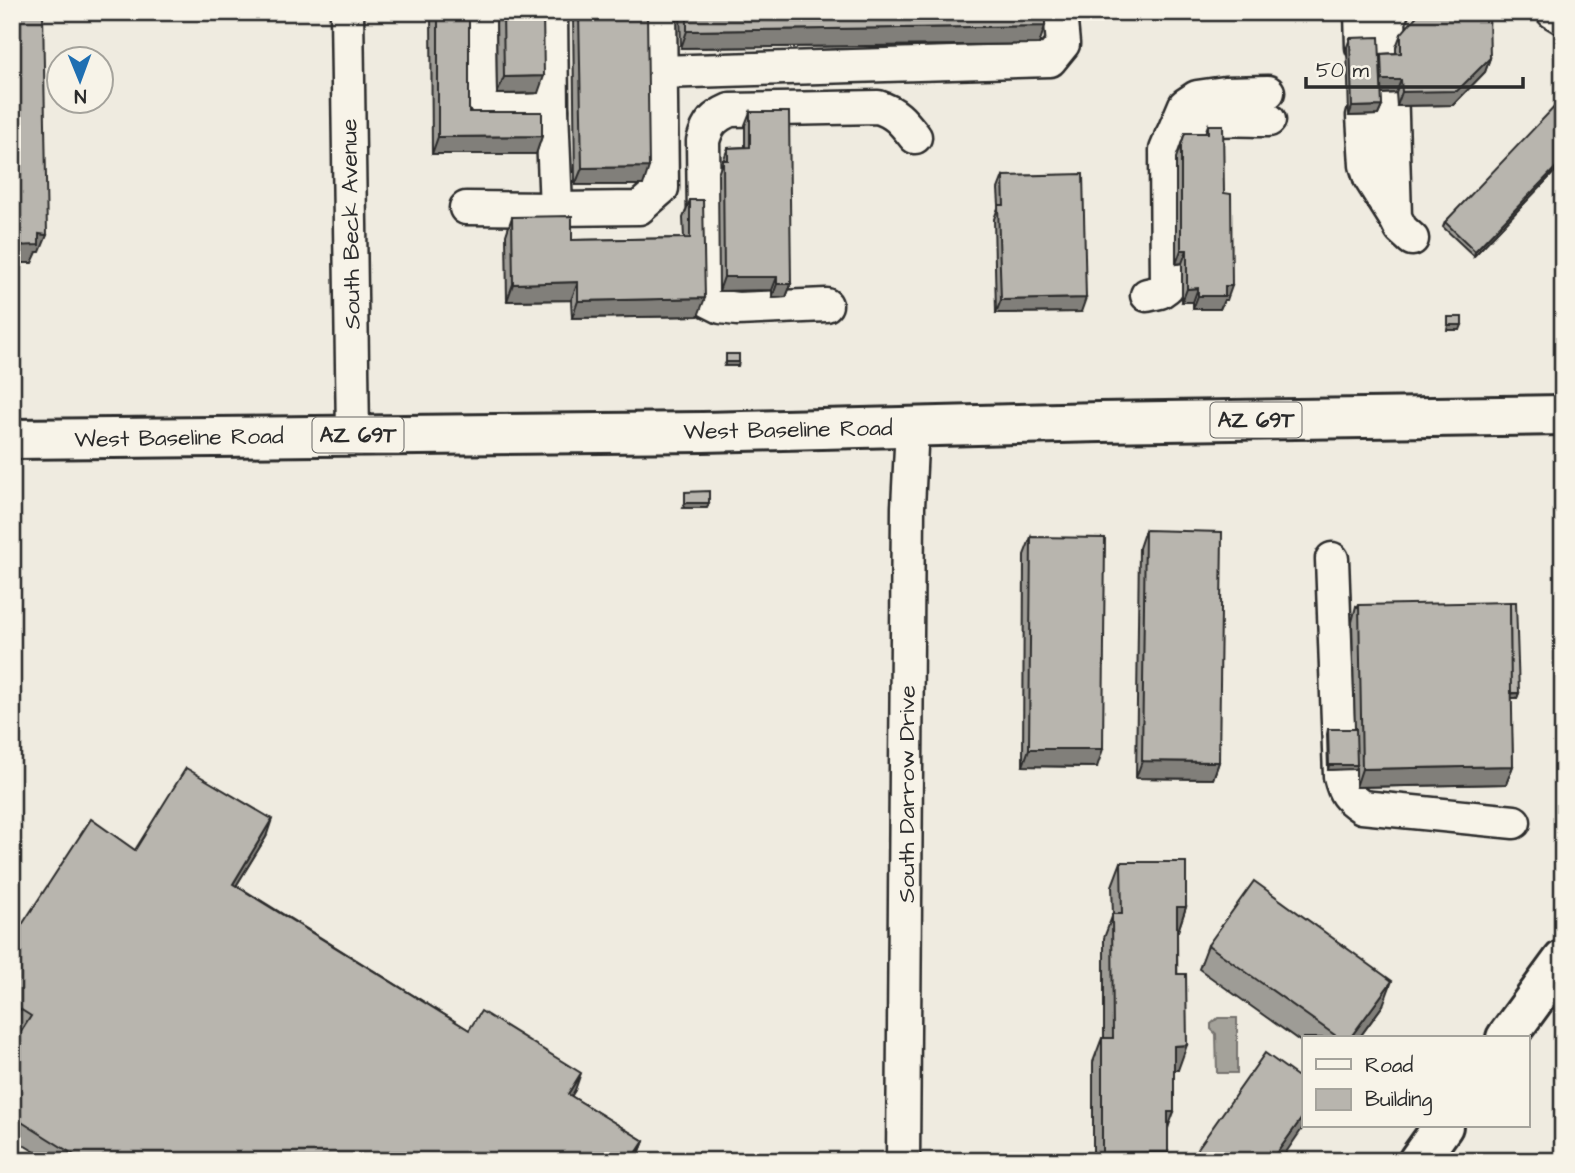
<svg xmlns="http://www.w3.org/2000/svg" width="1575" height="1173" viewBox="0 0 1575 1173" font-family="'Architects Daughter',sans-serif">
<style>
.water{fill:#a4a29a;stroke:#74726e;stroke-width:2}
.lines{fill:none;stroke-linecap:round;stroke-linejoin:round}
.minor-casing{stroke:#2b2b2b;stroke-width:37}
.major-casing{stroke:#2b2b2b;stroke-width:44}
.minor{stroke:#f7f3e8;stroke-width:32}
.major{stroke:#f7f3e8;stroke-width:38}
.wall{fill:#9e9c96;stroke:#2b2b2b;stroke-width:2}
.shaded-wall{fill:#817f7a;stroke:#2b2b2b;stroke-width:2}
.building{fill:#b8b5ae;stroke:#2b2b2b;stroke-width:2}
.labels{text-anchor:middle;stroke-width:7;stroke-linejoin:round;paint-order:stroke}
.shield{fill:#f7f3e8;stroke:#686764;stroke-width:2}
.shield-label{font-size:21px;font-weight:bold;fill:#2b2b2b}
.street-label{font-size:23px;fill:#2b2b2b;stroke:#f7f3e8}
</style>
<rect width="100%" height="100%" fill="#efebe0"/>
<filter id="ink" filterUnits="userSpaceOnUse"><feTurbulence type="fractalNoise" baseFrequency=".0143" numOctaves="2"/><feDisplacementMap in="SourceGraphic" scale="14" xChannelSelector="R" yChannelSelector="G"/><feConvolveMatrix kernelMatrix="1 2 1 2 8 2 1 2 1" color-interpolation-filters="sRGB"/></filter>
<g filter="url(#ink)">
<path class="water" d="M1218,1018h19v55h-20l-1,-39 -5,-5v-5z"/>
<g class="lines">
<defs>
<g id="minor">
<path d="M347,12l6,423"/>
<path d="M479,12l1,84 14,15 58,-1 4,99"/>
<path d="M551,12l1,98"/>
<path d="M1361,12l1,35"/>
<path d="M1392,12l-3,5 6,200 6,12 11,10"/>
<path d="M1553,12l10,6"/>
<path d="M660,72l390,-12 13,-16 -3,-32"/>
<path d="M1363,116l3,49 4,13 24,38"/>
<path d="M1171,137c27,-23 64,-17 98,-17"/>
<path d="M466,208l90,1 83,-1 23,-20 -2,-176"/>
<path d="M1147,295l13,-3 7,-5 -1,-137 19,-45 12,-8 28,-4 43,-1"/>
<path d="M826,305l-89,4 -16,-2 -12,-6 -4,-10 -2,-150c5,-18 11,-24 27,-31l148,-3c19,6 25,15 37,30"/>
<path d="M1332,559l8,217c4,17 7,21 22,31l152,15"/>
<path d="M903,1161l5,-654 4,-80"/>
</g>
<g id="major">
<path d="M12,439l691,-7 397,-10 463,-7"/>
<path d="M1506,1038l57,-78"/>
<path d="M1418,1161l25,-35"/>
</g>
</defs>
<use href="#minor" class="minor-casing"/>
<use href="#major" class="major-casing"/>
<use href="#minor" class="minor"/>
<use href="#major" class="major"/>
</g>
<g class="wall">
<path d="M431,12h38v100l73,24 -6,18h-104z"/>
<path d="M496,12h47l-5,81 -41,1z"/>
<path d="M573,12h74l-4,173h-68z"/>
<path d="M680,12h365l-6,32 -358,4z"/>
<path d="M1401,34l89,24 -5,14 -32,33 -56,1 -1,-13 -15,1 1,12 -4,9 -29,1 -2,-69 3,-9 30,19 1,-3 15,-1v-6z"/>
<path d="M1563,102v61l-89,93 -31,-29 2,-5z"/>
<path d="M750,112l41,172 -5,13 -14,1v-8l-53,1 -1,-117 10,-26 17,-1v-22z"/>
<path d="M1208,125l16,68 3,107h-3l-4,9h-27v-7h-11v-39l-6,1v-106l9,-25h20z"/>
<path d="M1003,176l78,136 -85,1 -2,-94 5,-14 -1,-16z"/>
<path d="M690,200l8,116 -126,2 -1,-18 -64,1 -1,-66 6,-18 60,23 112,-2 -1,-20z"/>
<path d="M1145,530l74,232 -6,17 -77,-1 3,-230z"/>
<path d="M1031,537l66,230 -74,-1 1,-211z"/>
<path d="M1356,606l163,87 -2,5h-6l2,68 -7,18 -150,3v-19l-28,2 -1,-36 1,-5h27l-3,-107z"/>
<path d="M266,837l-30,48 233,145 106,60 -4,6 73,45 -5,13 138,7h-727l-38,-23v-92l9,-15 -9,-5v-86z"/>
<path d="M1121,862l65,45 -8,24h-1l1,139h-4l-6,60v22l-3,9h-72v-99l9,-24h2v-100l9,-24 -1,-28z"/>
<path d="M1208,945l175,60 -24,33h-55v6l-105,-75z"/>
</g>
<g class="shaded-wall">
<path d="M1045,26l-6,18 -358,4 6,-17z"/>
<path d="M1490,58l-5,14 -32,33 -56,1 5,-14z"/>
<path d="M544,76l-6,17 -41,1 7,-17z"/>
<path d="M1382,80h19l-5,13 -19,1z"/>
<path d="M1382,106l-4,9 -29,1 3,-9z"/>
<path d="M542,136l-6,18h-104l6,-17z"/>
<path d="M1563,160v3l-89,93 1,-5z"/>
<path d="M649,167l-6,18h-68l7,-17z"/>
<path d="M39,234l8,1 -7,17h-3l-5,11h-20v-17z"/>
<path d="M1181,250h6l-5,13 -6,1z"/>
<path d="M724,277h53l-5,13 -53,1z"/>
<path d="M578,282l-7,18 -64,1 6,-17z"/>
<path d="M777,284h14l-5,13 -14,1z"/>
<path d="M1225,286h7l-5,14h-3l-4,9h-27l5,-13z"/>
<path d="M1198,288l-5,14h-11l5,-13z"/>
<path d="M705,298l-7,18 -126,2 6,-17z"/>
<path d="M1086,298l-5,14 -85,1 5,-13z"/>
<path d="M1448,325h14l-2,5h-13z"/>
<path d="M726,362h13l-1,4h-14z"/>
<path d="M685,503h24l-2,5h-24z"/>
<path d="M1519,693l-2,5h-12l2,-4z"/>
<path d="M1029,749h74l-6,18 -74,-1z"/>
<path d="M1142,761l77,1 -6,17 -77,-1z"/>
<path d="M1329,765h28l-2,4 -27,1z"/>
<path d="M1513,766l-7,18 -150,3 6,-18z"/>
<path d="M272,819l-6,18 -39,64 6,-17z"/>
<path d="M1177,907h9l-8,24h-10z"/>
<path d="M1392,981l-9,24 -24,33h-9z"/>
<path d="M1187,1045l-9,25h-13l9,-24z"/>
<path d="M581,1073l-6,17 -13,22 6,-18z"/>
<path d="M1168,1112h6l-9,24z"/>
<path d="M1304,1115v11l-24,35h-9z"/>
<path d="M644,1141l-8,20h-5z"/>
<path d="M1168,1152l-3,9h-66l3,-8z"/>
</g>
<g class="building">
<path d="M12,12h31l4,223 -8,-1v11l-27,1z"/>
<path d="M438,12h31v100h73v24l-104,1z"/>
<path d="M503,12h40l1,64 -40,1z"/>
<path d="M579,12h68l2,155 -67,1z"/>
<path d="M687,12h358v14l-358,5z"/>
<path d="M1420,12h69l1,46 -33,33 -55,1 -1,-12h-19l-1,-26 20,-1v-19z"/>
<path d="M1379,37l3,69 -30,1 -2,-69z"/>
<path d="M1561,100l2,2v58l-88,91 -30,-29z"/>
<path d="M750,112h39l2,172h-14v-7h-53l-1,-117h5v-12l22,-1z"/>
<path d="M1208,125h15l1,68 7,1 1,92h-7v10h-27v-8l-11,1v-39h-6v-105l4,-12h23z"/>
<path d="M1083,174l3,124 -85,2 -3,-95h6l-1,-29z"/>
<path d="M690,200h13l2,98 -127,3v-19l-65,2 -1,-67 60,-1v24l118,-2z"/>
<rect x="1448" y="317" width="14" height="8"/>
<rect x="726" y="354" width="13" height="8"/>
<path d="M709,491v12h-24v-11z"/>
<path d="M1145,530l77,2 -3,230 -77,-1z"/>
<path d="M1031,537l74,1 -2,211h-74z"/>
<path d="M1510,602l3,164 -151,3 -3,-164z"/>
<path d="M1510,602h6l3,91h-8z"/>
<path d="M1328,729h28l1,36h-28z"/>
<path d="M186,768l86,51 -39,65 236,146 12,-19 100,62 -13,21 76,47 -13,20h-547l-72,-45v-70l19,-30 -19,-12v-64l79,-121 44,31z"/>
<path d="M1121,862h65v45h-9v67h9l1,71 -13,1v66h-6v40l-66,1v-115h11l-1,-124h10z"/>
<path d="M1254,881l138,100 -42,57h-11l-131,-93z"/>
<path d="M1265,1053l39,28v34l-33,46h-82z"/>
<path d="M639,1154h138v7h-142z"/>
</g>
</g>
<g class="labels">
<g class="shield">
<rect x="1210.5" y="402.5" width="91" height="35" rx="5"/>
<rect x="312.5" y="417.5" width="91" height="35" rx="5"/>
</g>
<g class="shield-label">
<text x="1256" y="427">AZ 69T</text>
<text x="358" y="442">AZ 69T</text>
</g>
<g class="street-label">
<text transform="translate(350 224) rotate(-91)" y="8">South Beck Avenue</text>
<text transform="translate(788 429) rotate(-1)" y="8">West Baseline Road</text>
<text transform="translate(179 437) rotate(-1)" y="8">West Baseline Road</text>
<text transform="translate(906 794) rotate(-90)" y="8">South Darrow Drive</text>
</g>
</g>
<rect width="1575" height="1173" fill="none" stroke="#f7f3e8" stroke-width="42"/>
<rect x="21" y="21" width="1533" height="1131" fill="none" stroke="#2b2b2b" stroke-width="2.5" filter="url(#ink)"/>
<rect x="1302" y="1036" width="228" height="91" fill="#f7f3e8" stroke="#a5a39c" stroke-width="2"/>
<rect x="1316" y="1059" width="35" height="10" fill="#f7f3e8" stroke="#a5a39c" stroke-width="2"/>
<text x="1365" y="1072" font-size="21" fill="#2b2b2b">Road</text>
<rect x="1316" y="1089" width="35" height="21" fill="#b8b5ae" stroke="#a5a39c" stroke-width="2"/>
<text x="1365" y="1106" font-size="21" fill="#2b2b2b">Building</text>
<g transform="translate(80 80) rotate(179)"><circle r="33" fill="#f7f3e8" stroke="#a5a39c" stroke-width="2"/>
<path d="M0-5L12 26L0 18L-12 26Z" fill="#1f6fb2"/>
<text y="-10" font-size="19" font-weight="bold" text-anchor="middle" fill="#2b2b2b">N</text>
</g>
<path d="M1306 77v10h217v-10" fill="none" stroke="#2b2b2b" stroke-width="3.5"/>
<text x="1316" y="77" font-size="21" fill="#2b2b2b" stroke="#f7f3e8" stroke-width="5" paint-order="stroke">50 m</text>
</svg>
